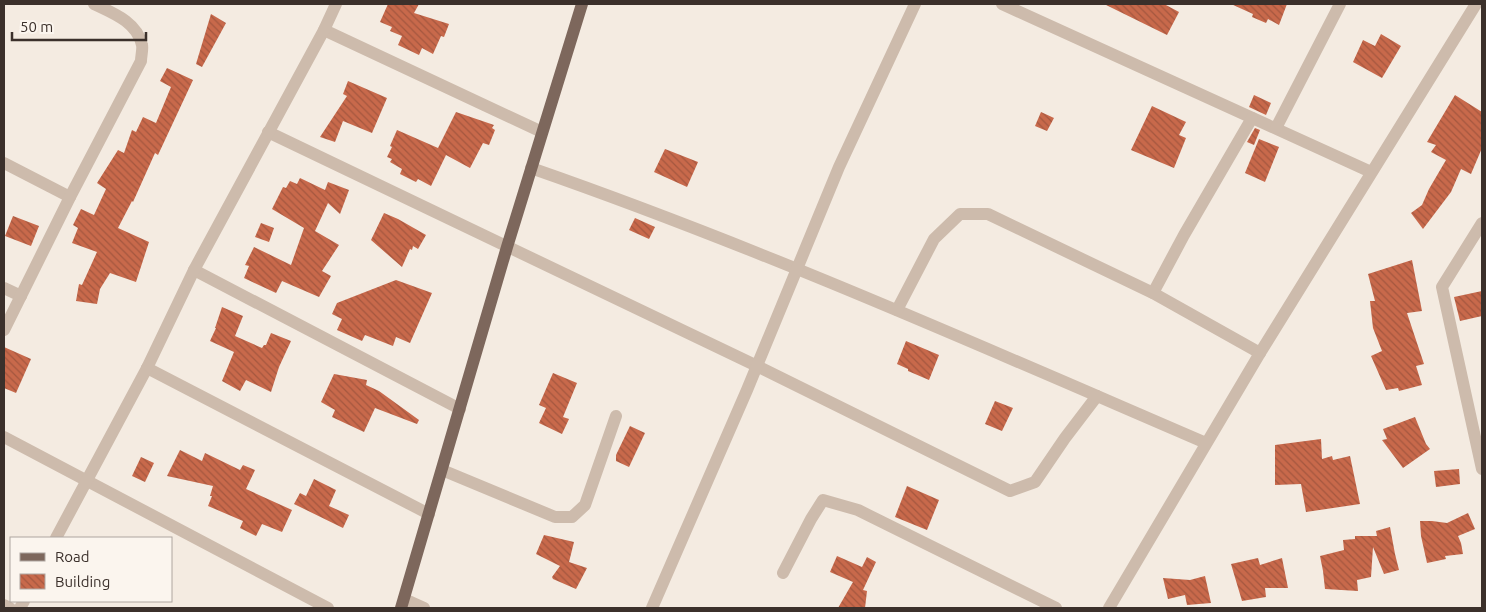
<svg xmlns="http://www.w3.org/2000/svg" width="1486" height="612" viewBox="0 0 1486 612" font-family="Ubuntu,sans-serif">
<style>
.building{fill:url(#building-back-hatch)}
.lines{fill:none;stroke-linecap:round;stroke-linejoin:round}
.street{stroke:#cdbbac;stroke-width:12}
.primary{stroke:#7d675c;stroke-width:12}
</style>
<defs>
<pattern id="building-back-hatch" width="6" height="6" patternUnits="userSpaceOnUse" patternTransform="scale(1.25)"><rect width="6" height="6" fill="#c8694b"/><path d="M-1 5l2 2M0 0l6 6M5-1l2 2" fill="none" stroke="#a4573f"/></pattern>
</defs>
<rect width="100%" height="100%" fill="#f4ebe1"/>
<g class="building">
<path d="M388,4h31l-5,9 35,11 -5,13 -3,-1 -8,18 -11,-6 -3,7 -21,-10 4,-9 -12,-5 2,-4 -12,-5z"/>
<path d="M1104,4h60l15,8 -12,23z"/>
<path d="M1231,4h56l-8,21 -11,-6 -2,4 -14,-6 1,-3z"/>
<path d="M211,14l15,9 -24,44 -6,-3z"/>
<path d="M1381,34l20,12 -19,32 -29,-16 10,-22 12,6z"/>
<path d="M167,68l26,12 -35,75 -3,-2 -22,49 -1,-1 -14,27 31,14 -13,40 -26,-9 -10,16 -3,15 -21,-3 3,-17 3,1 15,-33 -25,-9 6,-15 -5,-3 8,-16 13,6 12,-26 -9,-6 21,-33 6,3 8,-23 4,2 7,-15 13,6 15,-36 -11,-6z"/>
<path d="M348,81l39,17 -15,35 -29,-12 -8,21 -15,-5 27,-41 -4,-2z"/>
<path d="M1254,95l17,8 -5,12 -17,-8z"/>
<path d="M1455,95l27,17v36l-11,26 -10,-5 -10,23 -28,37 -12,-16 11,-8 7,-16 17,-29 -15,-8 5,-7 -9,-3z"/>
<path d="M1152,106l34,16 -7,13 7,3 -12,30 -43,-18z"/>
<path d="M456,112l38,13 -2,3 3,2 -6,15 -6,-2 -13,25 -24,-13 -15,31 -13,-7 -2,3 -16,-8 2,-5 -12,-7 2,-3 -5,-2 5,-10 -2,-1 7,-16 41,18z"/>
<path d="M1041,112l13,6 -7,13 -12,-5z"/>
<path d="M1255,128l5,2 -6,15 -7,-3z"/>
<path d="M1259,139l20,8 -14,35 -20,-9z"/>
<path d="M665,149l33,13 -11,25 -33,-15z"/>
<path d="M300,178l25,12 3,-8 21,8 -9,24 -12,-11 -13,28 24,14 -17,26 9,5 -12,21 -37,-16 -6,12 -32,-15 5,-12 -4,-1 9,-18 37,18 13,-37 -32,-19 11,-22 3,1 4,-7 7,3z"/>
<path d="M384,213l14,6 28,16 -8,14 -5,-3 -1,4 -2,-1 -8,18 -31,-27z"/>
<path d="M13,216l26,10 -8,20 -26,-10z"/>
<path d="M635,218l20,9 -6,12 -20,-9z"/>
<path d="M261,223l13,5 -5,14 -14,-5z"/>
<path d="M1412,260l10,51 -15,2 17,51 -8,2 6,19 -23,6 -1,-3 -12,2 -15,-34 11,-5 -9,-23 -3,-27h5l-7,-27z"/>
<path d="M396,280l36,13 -22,50 -14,-6 -3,9 -28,-11 -3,6 -25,-11 5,-11 -10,-5 5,-11z"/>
<path d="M1482,291v25l-22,5 -6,-24z"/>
<path d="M222,307l21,9 -8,20 27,12 2,-3h2l5,-12 20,8 -12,26 -8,25 -25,-12 -6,11 -18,-10 12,-29 -24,-11 6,-13h-1z"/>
<path d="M906,341l33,14 -10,25 -21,-9v-2l-11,-5z"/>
<path d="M4,347l27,12 -15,34 -12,-5z"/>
<path d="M553,373l24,10 -14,34 6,2 -7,15 -23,-11 7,-15 -7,-3z"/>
<path d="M334,374l33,6 -1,5 13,6 40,29 -2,4 -42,-16 -11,24 -32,-15 3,-7 -14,-8z"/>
<path d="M995,401l18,7 -11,23 -17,-7z"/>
<path d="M1415,417l11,27 4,5 -27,19 -21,-28 5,-1 -4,-10z"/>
<path d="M630,426l15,7 -16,34 -13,-6v-6z"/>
<path d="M1321,439l1,20 10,-3 1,4 17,-4 10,48 -54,8 -5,-28 -26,1v-40z"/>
<path d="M180,450l22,11 3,-8 35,17 3,-5 12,5 -9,19 46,21 -10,22 -20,-8 -6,12 -16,-8 3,-7 -35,-15 4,-10h-2l3,-10 -46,-10z"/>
<path d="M141,457l13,6 -9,19 -13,-6z"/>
<path d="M1459,469l1,15 -24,3 -2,-16z"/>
<path d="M314,479l22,11 -7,16 20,9 -6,13 -49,-24 6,-11 6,3z"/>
<path d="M907,486l32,14 -12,30 -32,-13z"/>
<path d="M1468,513l7,16 -17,7 3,7 2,11 -18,2 1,3 -19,4 -6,-27 -1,-15h12l15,2z"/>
<path d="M1390,527l5,27 4,16 -15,4 -11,-27 -2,30 -14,3 1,11 -33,-2 -2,-18 -3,-15 24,-6 -1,-10 12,-1v-3h22l-1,-5z"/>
<path d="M544,535l30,7 -5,20 18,6 -11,21 -23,-10 -1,-2 8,-11 -24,-12z"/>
<path d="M837,556l25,11 5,-10 9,5 -13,28 4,1 -2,17h-27l15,-26 -23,-10z"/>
<path d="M1258,558l2,7 22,-7 6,30h-23l1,9 -24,4 -11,-37z"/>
<path d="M1205,576l6,27 -24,2 -2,-10 -17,4 -5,-21 27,2z"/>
</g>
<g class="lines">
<g class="street">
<path d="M1002,4l369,168"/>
<path d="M324,30l218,102"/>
<path d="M1276,128l64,-124"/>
<path d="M268,132l489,234 253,125 25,-9 30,-44 32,-42"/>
<path d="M4,163l66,34"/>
<path d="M531,168c230,80 452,179 675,275"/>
<path d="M1482,223l-40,64 40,182"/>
<path d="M194,270l266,139"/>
<path d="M4,288l17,8"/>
<path d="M1153,293l31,-58 68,-117"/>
<path d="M897,310l37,-71 26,-25h28l165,79 107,60"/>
<path d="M4,330l66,-133 71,-136c0,-5 2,-12 1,-16 -5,-23 -29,-32 -48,-41"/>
<path d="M147,368l282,146"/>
<path d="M4,437l324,171"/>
<path d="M442,470l113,47h17l13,-12 31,-89"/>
<path d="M56,538l91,-170 47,-98 130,-240 12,-26"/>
<path d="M783,573l28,-54 12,-19 35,10 198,98"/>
<path d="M404,599l20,9"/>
<path d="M4,605l6,3"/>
<path d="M20,608l4,-7"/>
<path d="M652,608l95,-218 92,-223 76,-163"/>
<path d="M1109,608l151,-255 216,-349"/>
</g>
<path class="primary" d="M401,608l106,-361 75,-243"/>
</g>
<rect width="1486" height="612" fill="none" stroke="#3b302b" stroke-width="10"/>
<rect x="10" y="537" width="162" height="65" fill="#fbf5ee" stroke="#aea6a0"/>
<rect x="20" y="553" width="25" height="8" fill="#7d675c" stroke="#aea6a0"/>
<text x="55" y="562" font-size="15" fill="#3b302b">Road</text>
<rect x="20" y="574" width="25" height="15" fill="url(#building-back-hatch)" stroke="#aea6a0"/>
<text x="55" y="587" font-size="15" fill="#3b302b">Building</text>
<path d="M12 32v8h134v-8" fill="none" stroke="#3b302b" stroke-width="2.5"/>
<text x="20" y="32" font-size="15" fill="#3b302b" stroke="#fbf5ee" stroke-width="4" paint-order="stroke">50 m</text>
</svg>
